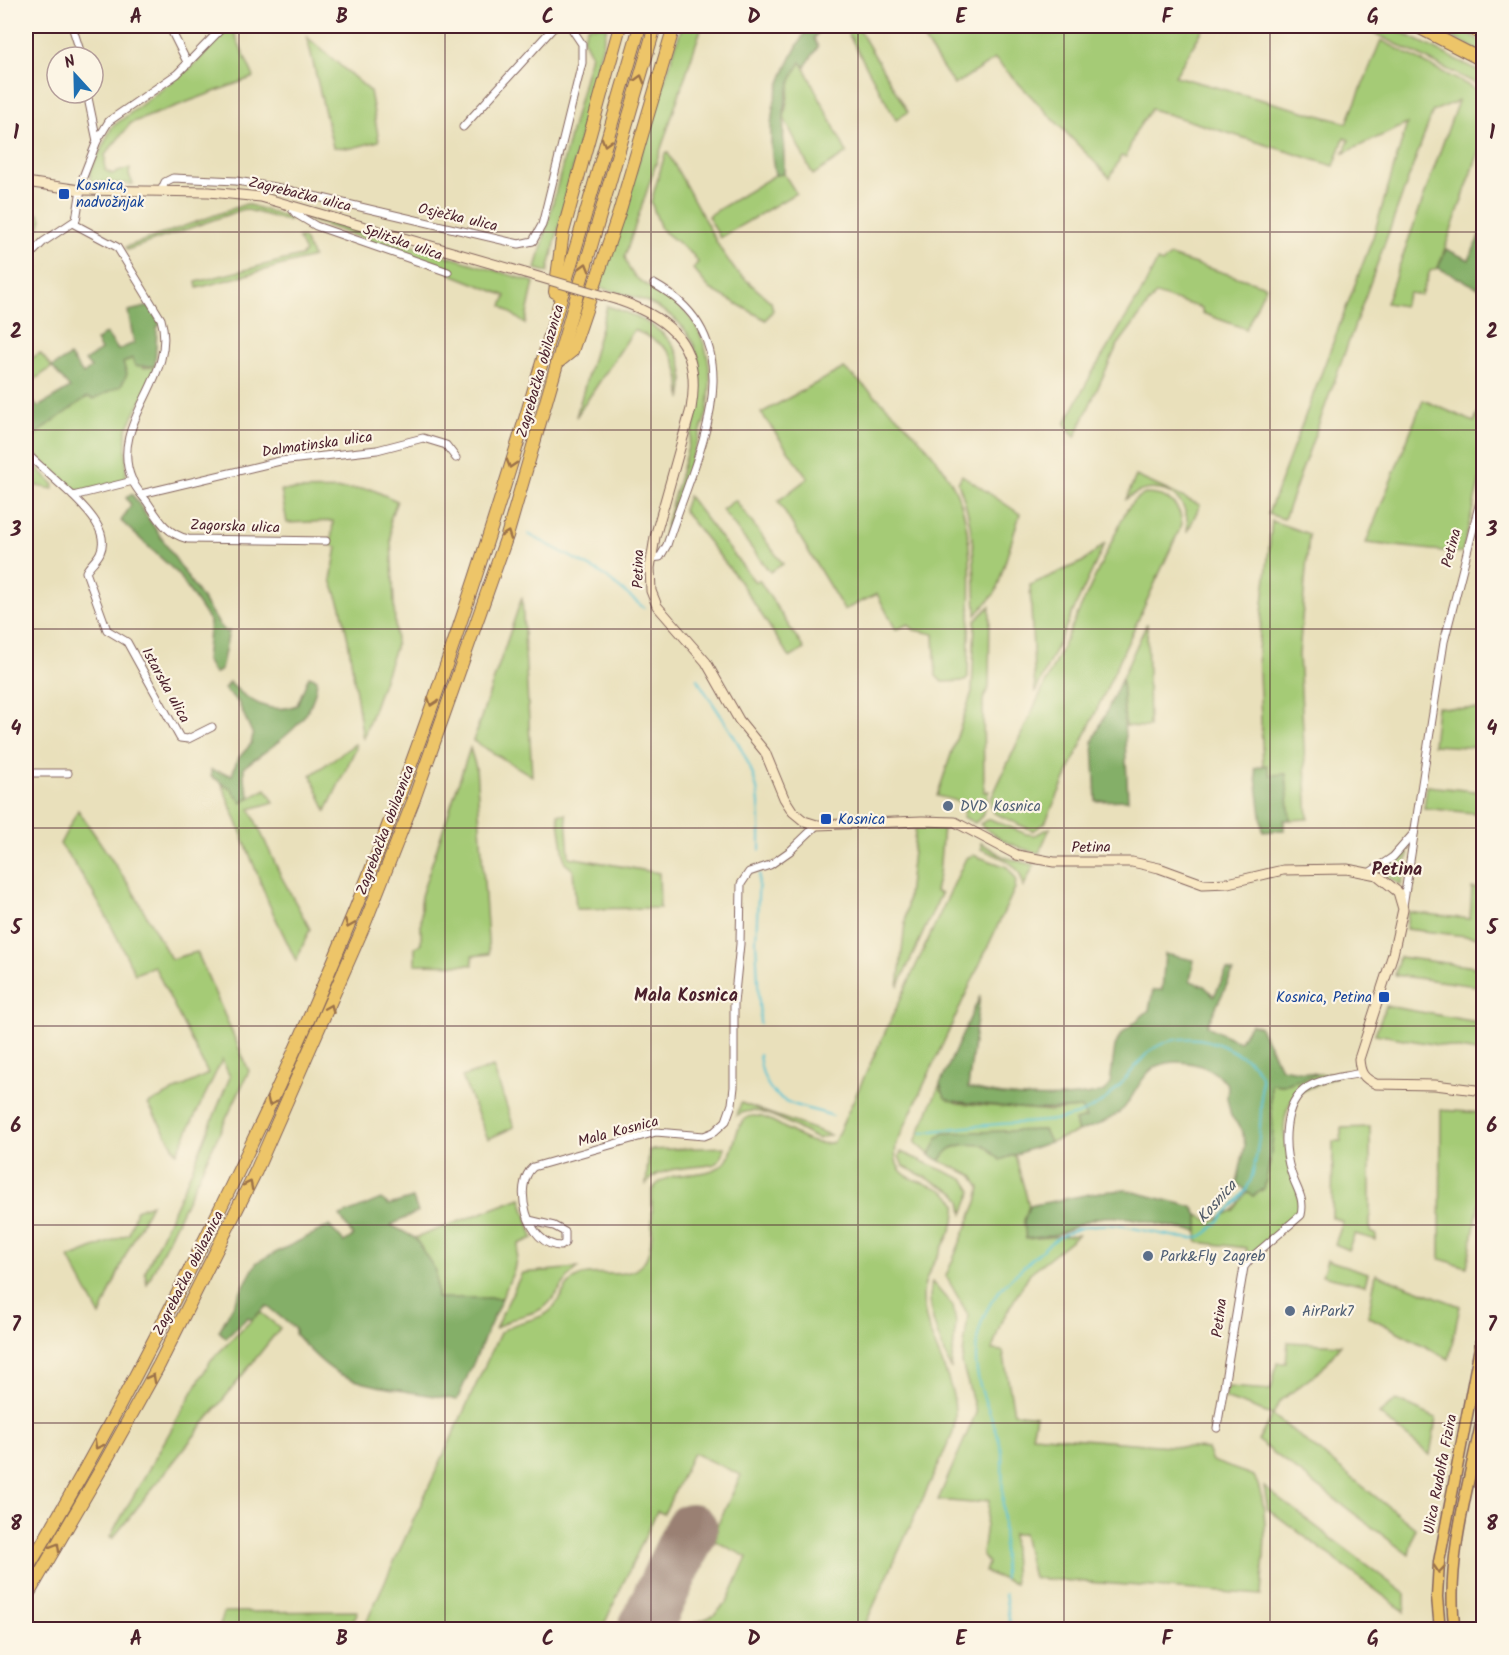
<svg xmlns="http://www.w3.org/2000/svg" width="1509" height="1655" viewBox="0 0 1509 1655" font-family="Kalam,sans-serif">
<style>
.green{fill:#a5cb76;stroke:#787550;stroke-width:1.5}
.forest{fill:#84af67;stroke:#676749;stroke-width:1.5}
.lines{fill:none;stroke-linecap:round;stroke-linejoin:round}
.stream{stroke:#57c2d3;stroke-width:2}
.runway{stroke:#9a8073;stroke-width:54}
.street-casing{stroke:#82635d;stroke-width:9}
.secondary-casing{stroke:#82635d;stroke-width:11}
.primary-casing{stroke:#82635d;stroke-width:13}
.highway-casing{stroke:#82635d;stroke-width:14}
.street{stroke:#fff;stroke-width:7}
.secondary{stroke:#f8e8c3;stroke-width:9}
.primary{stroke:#edc569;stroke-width:10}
.highway{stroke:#edc569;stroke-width:12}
.secondary-bridge-casing{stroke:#82635d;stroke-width:11;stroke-linecap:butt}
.secondary-bridge{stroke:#f8e8c3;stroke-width:9}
.oneway{stroke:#9c724a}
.grid{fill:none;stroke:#4a1f2b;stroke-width:1.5;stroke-opacity:0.55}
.transit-dot{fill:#1a4fb4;stroke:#fcf5e5;stroke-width:2}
.service-dot{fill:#5c6f8a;stroke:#fcf5e5;stroke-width:2}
.labels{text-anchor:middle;stroke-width:4.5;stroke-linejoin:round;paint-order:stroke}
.transit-label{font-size:15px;fill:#164399;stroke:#fcf5e5;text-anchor:start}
.street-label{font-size:15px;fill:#4a1f2b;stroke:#fcf5e5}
.service-label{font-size:15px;fill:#4e5e75;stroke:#fcf5e5;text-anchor:start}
.water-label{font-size:16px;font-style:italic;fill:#4f5866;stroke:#fcf5e5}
.quarter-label{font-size:18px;font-weight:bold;fill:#4a1f2b;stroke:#fcf5e5}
.neatline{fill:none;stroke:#4a1f2b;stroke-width:2}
.grid-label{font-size:20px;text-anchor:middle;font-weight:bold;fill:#4a1f2b}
</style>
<rect width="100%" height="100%" fill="#fcf5e5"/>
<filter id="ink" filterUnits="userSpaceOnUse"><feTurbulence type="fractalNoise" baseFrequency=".0167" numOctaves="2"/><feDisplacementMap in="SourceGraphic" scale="12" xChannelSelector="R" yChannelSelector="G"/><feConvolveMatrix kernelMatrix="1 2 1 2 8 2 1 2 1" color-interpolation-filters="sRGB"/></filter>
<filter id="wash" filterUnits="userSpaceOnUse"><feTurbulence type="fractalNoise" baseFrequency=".008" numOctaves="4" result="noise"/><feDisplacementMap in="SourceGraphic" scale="24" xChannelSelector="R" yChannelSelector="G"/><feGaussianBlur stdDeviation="1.35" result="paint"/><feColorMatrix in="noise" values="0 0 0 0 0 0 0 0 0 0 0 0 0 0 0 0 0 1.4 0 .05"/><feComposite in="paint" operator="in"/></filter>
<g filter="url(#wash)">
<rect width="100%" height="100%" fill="#e9e0bb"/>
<g class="green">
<path d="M229,26h2l23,51 -123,46 -26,32v15l7,4 18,-6 -1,7 4,9 -43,-2v-10l22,-45 82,-62z"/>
<path d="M588,26h19l-59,246 -12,-3 55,-215 -8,-16z"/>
<path d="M682,26h20l-77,230c3,24 25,30 44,42 39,26 46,73 38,115l-47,137c7,-29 15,-57 23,-85 15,-54 39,-122 -24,-157 -18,-11 -41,-15 -61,-21z"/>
<path d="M844,26h13l51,86 -12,8z"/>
<path d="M926,26h279l-30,50 172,47 34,-83 102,53v47l-45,128 -8,3 -9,24 -12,-2 -6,13 -17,-3 72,-202 -25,10 -149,408 -16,-5 105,-277 34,-113 -63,29 5,-13 -5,-2 -10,28 -183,-57 -15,22 -10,26 -5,-1 -11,22 -115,-119 -41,26 -36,-54z"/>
<path d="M1360,26h29l94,47v14z"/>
<path d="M1430,26h23l30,16v11z"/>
<path d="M307,37l63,54 9,50 -27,7 -19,-1z"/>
<path d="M801,61l46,92 -34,22 -29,-57 7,-38z"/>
<path d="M668,153l53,97 14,20 36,32 2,8 -7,10 -56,-31 -17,-20 5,-7 -5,-7 -32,-26 -10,-27 14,-48z"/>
<path d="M784,174l12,19 -76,45 -12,-22 67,-41z"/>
<path d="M246,204l44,14 -1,3 -45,-12 -117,41 -1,-3z"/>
<path d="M31,210l9,5 2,4 -7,19 -9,11v-27z"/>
<path d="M299,212l235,70 -9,42 -23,-18 4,-10 -55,-22 1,-4 -144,-51z"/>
<path d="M298,238h5l10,19 -116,31 -1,-6 105,-26 4,-4z"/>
<path d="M1170,256l96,30 -20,43 -44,-16v-5l-46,-14 -39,52 -42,91 -10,-13 27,-51 49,-80 16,-32 5,2z"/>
<path d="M607,306c47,14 86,38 74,93 -1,-41 -9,-53 -47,-69l-58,87z"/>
<path d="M40,353l12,14 -22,16 -4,-7v-14z"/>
<path d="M132,358l12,10 11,-2v7l-29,58v46l-2,4 -41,10 -10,-2 -47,-42v-6l36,-29 65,-38 -4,-11z"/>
<path d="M844,368c42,38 106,88 120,146 12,52 4,110 4,164l-3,3 -23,1 -6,-6 -2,-42 -20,-4 -6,-6 -12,6 -19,-36 -33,16 -66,-109 30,-23 -47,-65z"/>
<path d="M1423,400l51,22 9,-21v66l-21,86 -96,-10z"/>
<path d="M26,456l28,29 -1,4 -27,-5z"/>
<path d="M962,475l58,39 -24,78 -20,23c-2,-45 0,-90 -18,-132z"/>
<path d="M1136,476l64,29 -13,28c5,-39 -31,-56 -61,-34z"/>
<path d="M371,489l26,12 -7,18 6,126 -33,94 -15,-99 -7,-33 -10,-27 6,-33 -6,-2 2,-24 -46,2 -6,-33z"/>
<path d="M1145,494c20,0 35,8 37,30l-137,299 -12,8 -39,-18 -3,-5v-9l135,-288 8,-11z"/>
<path d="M688,496l67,86 4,-2 45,69 -14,9 -52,-79 -55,-69z"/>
<path d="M735,500l48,64 -13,8 -48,-62z"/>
<path d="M1272,521l37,13 -10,121 9,164 -18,1 -4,-46 -17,2 -6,-10 -5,-116z"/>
<path d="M1105,543l-70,150 -5,-108 54,-24z"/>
<path d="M26,581h5l1,46h-6z"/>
<path d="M522,597l10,179 -59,-35z"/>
<path d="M990,606l-1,80 -6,14 1,92 5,-1 -7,25 -7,7 -12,-6 3,-14 -29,-7 35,-104 3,-71z"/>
<path d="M1147,623l2,104 -24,-1 -3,-48z"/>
<path d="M1437,707l46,3v38l-50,-3z"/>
<path d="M355,744l1,4 -30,63 -15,-36z"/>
<path d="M470,748l6,20 13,186 -17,2 1,9 -58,-1v-17l6,-3v-48z"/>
<path d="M222,784l9,5 11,13 24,-13 8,13 -24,7 31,67 29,53 -14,32 -27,-57z"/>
<path d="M1427,786l56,6v22l-59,-6z"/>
<path d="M78,810l53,78 40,71 26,-7 52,119 -102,213 -2,-12 45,-98 40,-97 -8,-17 -45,93 -29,-49 60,-30 -54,-108 -19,8c-22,-46 -44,-90 -75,-130z"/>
<path d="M558,814h8l3,43 90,16 1,35 -84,1 -3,-39 -8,-7z"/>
<path d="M990,819l36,15 9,1 15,-7 -11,25c-23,-5 -41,-13 -59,-29z"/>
<path d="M916,824l27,2 -4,49 -4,16 6,3 -43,93z"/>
<path d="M981,843l23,14 30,8 -11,23c0,-25 -24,-31 -42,-39z"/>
<path d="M1404,852l4,2 -7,31 -23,-15z"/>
<path d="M973,855l34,12 9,12 -1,9 -119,257c-7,48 46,29 60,59 4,29 -32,61 -33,91 0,49 42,89 30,138l-90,196h-182l33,-14 13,-13 20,-45 -36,-18 30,-64 -48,-22 -29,61 -7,-3 -55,118h-239l137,-296c16,-14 38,-11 50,-22 12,-11 15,-32 33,-36 13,-3 28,0 42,-2 35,-4 26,-57 27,-83 16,-23 48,-10 69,-24 17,-12 10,-38 27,-49 26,-8 53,35 86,25l132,-284z"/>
<path d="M1472,888l11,1v49l-77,-9 2,-17 62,7z"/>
<path d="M1399,957l84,11v19l-88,-12z"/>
<path d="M1386,1006l97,17v30l-108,-19z"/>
<path d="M493,1067l21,60 -26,12 -26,-62z"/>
<path d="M1317,1074h24l-45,20c-30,37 7,80 3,120l-49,40 -4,-1 1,-5 -50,-6 1,-27 13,7 23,-12 13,-19 6,5 17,-32 1,-80 12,1z"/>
<path d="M940,1084l1,7 16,12 93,8 31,-3 6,10 -12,3 3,11 -28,10 -6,-12 -68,2 -43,16 -3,7 -15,-13z"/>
<path d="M741,1103l89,32 -12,4c-24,-10 -58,-39 -82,-23z"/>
<path d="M1441,1110l42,3v69l-16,85 -27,-8z"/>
<path d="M1370,1127v105l6,3v5l-21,-6 -7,16 -13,-6 8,-22 -11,-5 1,-76h8v-13z"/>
<path d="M965,1144l20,1 15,15 15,-5 14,51 -5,15 2,18 52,-4 -48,38 -29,49 -9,28 11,1 11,62 22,3 -4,19 175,14 5,12 42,15c18,34 9,82 7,119l-228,-17 -10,-44h-11l3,50 -30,-12 3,-9 -6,-8 7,-55 -17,3 -34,-3 38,-87 -14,-50 6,-48 -22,-39 31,-74 3,-14 -7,-12 -33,-15 7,-11z"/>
<path d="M725,1147l-5,12 -5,5c-22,5 -55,1 -69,20l3,-34z"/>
<path d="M901,1152l64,28 7,11 -9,23 -2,-13 -5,-8 -53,-27 -4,-10z"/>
<path d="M521,1198l12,40 -14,6 -5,26 -12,28 -65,1 -1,-28 -21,-33z"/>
<path d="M151,1204l-25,50 -26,62 -31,-58 60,-24 7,-24z"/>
<path d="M1327,1260l41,13 -3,12 -43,-10z"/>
<path d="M578,1268c-15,11 -22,32 -35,40 -15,9 -29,6 -48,21l27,-56z"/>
<path d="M1376,1274l84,32 -11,53 -81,-43z"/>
<path d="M932,1282l21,24 3,17 -5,46c-10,-27 -27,-58 -19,-87z"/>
<path d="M260,1312l20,16 -167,210 -3,-1 101,-177z"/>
<path d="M1288,1342l53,3 -19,24 -43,33 -6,13 142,113 -6,27 -151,-114 14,-26 -47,-17 3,-11 43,3 6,-27h9z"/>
<path d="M1396,1400l40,18 -6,37 -51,-41z"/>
<path d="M1264,1487l141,107v18l-137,-103z"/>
<path d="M358,1611l-8,18h-131l5,-17z"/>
</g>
<g class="forest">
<path d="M809,26h14l-9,12 4,9 -13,20 -4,-5c-24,35 -16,73 -17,112l-9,1c-12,-61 2,-97 34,-149z"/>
<path d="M1483,227v63l-45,-22 8,-19 23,11z"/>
<path d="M150,306l10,18 -3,4 -2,38h-20l-3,-8 -9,5 4,11 -6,12 -27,13 -7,-2 -61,44v-42l5,1 7,7 32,-19 -18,-21 18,-11 13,18 8,-6 -6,-7 16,-11 -5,-9 10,-8 12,17 16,-7 -6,-32z"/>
<path d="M132,494l87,130 7,8 3,-1 -8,39 -7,4 -8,-14 4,-38 -33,-49 -56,-52 10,-16 -5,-7z"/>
<path d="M309,676l8,3c-3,45 -40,63 -73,88v12l6,17 -8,7 -11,-14 -20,-13v-6l21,5 5,-15 14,-16 2,-9 -15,-33 -14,-13 5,-7c18,18 42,34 68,23z"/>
<path d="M1122,678l6,122 -32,1 -3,-60z"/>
<path d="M1267,765l3,10 16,-1 4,46h-6v10l-21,2 -8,-64z"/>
<path d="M1165,954l29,6 -4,21 14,5 10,10 13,-26 6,2 -26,54 32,16 12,-18 8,2 22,42 36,6 -34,11 -12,-1c-1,15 1,28 2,43 0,21 -4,42 -9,62l-11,7 -16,-13 8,-38 -3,-15 -11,-14 -4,-18 1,-12c-13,-22 -58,-33 -78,-15 -12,11 -17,27 -27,38 -13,12 -29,18 -45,23l-3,-11 11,-3 -5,-10c-34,3 -65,1 -99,-4 -14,-2 -24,0 -37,-6l-5,-14 40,-88 -12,92c45,12 91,12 136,4l6,-8 5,-38 6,-12 28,-24 4,-20h9z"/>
<path d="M1044,1130l6,12 -50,18 -15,-15c-20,-1 -34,-3 -45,16l-10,-6 8,-17 6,-5z"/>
<path d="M1126,1190l67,17 5,8v16c-34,-2 -67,-19 -101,-13 -15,3 -25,11 -39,16 -9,3 -22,3 -32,5l-2,-18 5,-15 71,-14z"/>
<path d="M413,1198l5,14 -27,13 24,13 21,33 1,27h65l-45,102c-33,-7 -94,-12 -121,-28 -16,-10 -29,-24 -41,-38v-5l-28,-23 -16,14 -3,-3 -22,21 -7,-7 38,-69 72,-36 15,16 9,-6 -13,-20 41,-17 8,6z"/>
</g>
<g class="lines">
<g class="stream">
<path d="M528,534l73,39 43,35"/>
<path d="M697,679c21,34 51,71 60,110 4,20 3,41 3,61"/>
<path d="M759,874l-3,67 4,82"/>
<path d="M759,1054c5,51 33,49 74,62"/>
<path d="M922,1133c26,-5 52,-7 78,-9 27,-2 56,-1 82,-11 28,-11 41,-32 60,-54 21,-25 58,-25 85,-11 13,7 28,13 34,28 1,32 -1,69 -9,100 -4,16 -19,29 -29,40 -8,9 -16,20 -28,22 -7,1 -16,-1 -23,-2 -34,-5 -63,-19 -98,-6 -23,8 -41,29 -58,44 -26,22 -40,48 -40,83 -1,33 21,64 26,96l2,126"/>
<path d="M1005,1594l6,36"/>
</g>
<path class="runway" d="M644,1630l47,-100"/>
</g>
</g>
<g filter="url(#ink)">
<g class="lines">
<defs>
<g id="street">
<path d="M72,26l10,31"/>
<path d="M169,26l19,38"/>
<path d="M87,93l10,48"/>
<path d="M463,127l92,-101"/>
<path d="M161,191l4,-9 8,-4 63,3 39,6 244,57 14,-3 9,-16 40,-162v-19l-12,-18"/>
<path d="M288,204l8,10 20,12 132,46"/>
<path d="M74,224l43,23 44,72c18,59 -54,103 -29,161 4,9 11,16 16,23 11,17 19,31 40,36l138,2"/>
<path d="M26,259l17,-17 33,-22 7,-43 14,-36 12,-20 68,-47 47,-48"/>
<path d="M26,453l47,43 60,-15"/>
<path d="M141,494l139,-33 97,-11 46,-12 23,7 10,13"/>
<path d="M73,496c14,14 37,36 27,57 -4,8 -11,12 -14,19l21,58 20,12 53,96 8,1 24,-12"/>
<path d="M651,558l9,-1 7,-12c27,-87 95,-202 -13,-261"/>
<path d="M26,773h42"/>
<path d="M1369,873l24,-16 21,-24"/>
<path d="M1403,906l41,-264 40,-156"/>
<path d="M529,1220l25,6 11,6v11l-4,3c-34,0 -49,-61 -28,-79l123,-35 48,4 10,-4 12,-11 6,-17 2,-17v-84l6,-59 1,-60 8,-12 21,-7 20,-14 27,-26"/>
<path d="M1217,1428l27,-161 7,-9 50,-43c4,-18 -5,-26 -10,-43 -8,-25 -9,-70 17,-85 14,-9 37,-10 53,-14"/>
</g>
<g id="secondary">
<path d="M26,182l54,8 129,2 52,5 264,76"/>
<path d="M618,300c55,19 84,47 73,109l-36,128 -5,31 1,23 6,15 49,56 33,58 26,32 19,46 9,14 11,9 13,4 105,-4 33,1 62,33 37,7h78l27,6 44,16 25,-1 55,-13 64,-1 30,6 21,17 5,17 -10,45 -34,105c1,14 4,19 17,25l59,1 49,6"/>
</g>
<g id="primary">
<path d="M1440,1630l-3,-33 2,-35 45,-236"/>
<path d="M1455,1630c-11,-65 16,-155 29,-220"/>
</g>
<g id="highway">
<path d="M1416,26l68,35"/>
<path d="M1465,26l19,9"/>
<path d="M555,292l8,-60 57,-206"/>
<path d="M557,363l15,-12 47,-138 55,-187"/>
<path d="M26,1571c59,-98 113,-200 164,-302 78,-154 150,-313 210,-475 94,-251 165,-511 240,-768"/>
<path d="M26,1598l78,-134 55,-99 97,-194 107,-243 51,-129 93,-263 148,-510"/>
</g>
</defs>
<use href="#street" class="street-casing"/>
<use href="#secondary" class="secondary-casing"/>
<use href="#primary" class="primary-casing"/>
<use href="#highway" class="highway-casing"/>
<use href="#street" class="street"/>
<use href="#secondary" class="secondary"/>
<use href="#primary" class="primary"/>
<use href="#highway" class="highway"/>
<defs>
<path id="secondary-bridge" d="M525,273l93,27"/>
</defs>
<use href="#secondary-bridge" class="secondary-bridge-casing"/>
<use href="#secondary-bridge" class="secondary-bridge"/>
</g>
<defs><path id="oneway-chevron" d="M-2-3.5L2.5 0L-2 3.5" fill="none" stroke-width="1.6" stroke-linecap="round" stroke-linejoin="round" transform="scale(1.5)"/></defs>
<g class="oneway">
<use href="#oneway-chevron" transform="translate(640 79) rotate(-74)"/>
<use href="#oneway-chevron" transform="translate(606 142) rotate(106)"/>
<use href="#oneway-chevron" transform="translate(585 267) rotate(-74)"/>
<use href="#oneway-chevron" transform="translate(511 464) rotate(107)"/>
<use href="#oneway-chevron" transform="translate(507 535) rotate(-71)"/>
<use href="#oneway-chevron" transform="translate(432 702) rotate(109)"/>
<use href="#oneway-chevron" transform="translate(349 924) rotate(112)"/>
<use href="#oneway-chevron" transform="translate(330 1008) rotate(-67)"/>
<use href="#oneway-chevron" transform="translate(271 1102) rotate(114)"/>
<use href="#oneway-chevron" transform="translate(249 1185) rotate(-63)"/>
<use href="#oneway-chevron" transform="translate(152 1378) rotate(-62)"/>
<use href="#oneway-chevron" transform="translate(98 1445) rotate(119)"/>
<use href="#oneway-chevron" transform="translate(56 1547) rotate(-60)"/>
<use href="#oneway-chevron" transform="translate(1439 1569) rotate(95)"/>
</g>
</g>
<path class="grid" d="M239,26v1604M445,26v1604M651,26v1604M858,26v1604M1064,26v1604M1270,26v1604M26,232h1458M26,430h1458M26,629h1458M26,828h1458M26,1026h1458M26,1225h1458M26,1423h1458"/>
<g class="transit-dot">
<rect x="58" y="188" width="12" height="12" rx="3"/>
<rect x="820" y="813" width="12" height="12" rx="3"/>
<rect x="1378" y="991" width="12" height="12" rx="3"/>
</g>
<g class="service-dot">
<circle cx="948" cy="806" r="6"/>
<circle cx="1148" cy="1256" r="6"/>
<circle cx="1290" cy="1311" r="6"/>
</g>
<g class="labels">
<g class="transit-label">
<text x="76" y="190">Kosnica,<tspan x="76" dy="17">nadvožnjak</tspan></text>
<text x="838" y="824">Kosnica</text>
<text x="1372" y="1002" text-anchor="end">Kosnica, Petina</text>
</g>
<g class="street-label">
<text transform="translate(300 194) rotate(14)" y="5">Zagrebačka ulica</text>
<text transform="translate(458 217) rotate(13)" y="5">Osječka ulica</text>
<text transform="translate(403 242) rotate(19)" y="5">Splitska ulica</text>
<text transform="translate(540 371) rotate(-74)" y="5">Zagrebačka obilaznica</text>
<text transform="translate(317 444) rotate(-8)" y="5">Dalmatinska ulica</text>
<text transform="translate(235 526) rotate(2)" y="5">Zagorska ulica</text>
<text transform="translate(1451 548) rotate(-75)" y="5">Petina</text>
<text transform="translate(638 569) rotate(-89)" y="5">Petina</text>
<text transform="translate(166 685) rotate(61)" y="5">Istarska ulica</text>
<text transform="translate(385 830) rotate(-69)" y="5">Zagrebačka obilaznica</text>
<text transform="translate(1091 847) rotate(-1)" y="5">Petina</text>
<text transform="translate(618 1131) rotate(-15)" y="5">Mala Kosnica</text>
<text transform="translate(188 1273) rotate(-63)" y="5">Zagrebačka obilaznica</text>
<text transform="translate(1219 1318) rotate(-83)" y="5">Petina</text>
<text transform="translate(1440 1474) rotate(-79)" y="5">Ulica Rudolfa Fizira</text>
</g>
<g class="service-label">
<text x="960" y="811">DVD Kosnica</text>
<text x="1160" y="1261">Park&amp;Fly Zagreb</text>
<text x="1302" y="1316">AirPark7</text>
</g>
<g class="water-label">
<text transform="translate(1216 1201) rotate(-48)" y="6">Kosnica</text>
</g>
<g class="quarter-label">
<text x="1397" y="875">Petina</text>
<text x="686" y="1001">Mala Kosnica</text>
</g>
</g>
<rect width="1509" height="1655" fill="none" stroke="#fcf5e5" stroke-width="66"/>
<g transform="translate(75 75) rotate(338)"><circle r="28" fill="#fcf5e5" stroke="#b59f9b" stroke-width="1.5"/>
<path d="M0-4.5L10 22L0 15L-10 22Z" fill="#1f6fb2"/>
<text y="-9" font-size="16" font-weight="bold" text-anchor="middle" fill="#4a1f2b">N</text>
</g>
<rect x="33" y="33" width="1443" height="1589" class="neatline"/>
<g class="grid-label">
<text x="136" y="23">A</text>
<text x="342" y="23">B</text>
<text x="548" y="23">C</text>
<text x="754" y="23">D</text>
<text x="961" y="23">E</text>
<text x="1167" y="23">F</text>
<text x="1373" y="23">G</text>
<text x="16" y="139">1</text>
<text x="1492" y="139">1</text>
<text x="16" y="338">2</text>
<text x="1492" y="338">2</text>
<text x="16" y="536">3</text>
<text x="1492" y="536">3</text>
<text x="16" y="735">4</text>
<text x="1492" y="735">4</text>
<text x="16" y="934">5</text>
<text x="1492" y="934">5</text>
<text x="16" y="1132">6</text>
<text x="1492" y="1132">6</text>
<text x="16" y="1331">7</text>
<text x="1492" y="1331">7</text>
<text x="16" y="1530">8</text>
<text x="1492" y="1530">8</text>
<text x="136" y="1645">A</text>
<text x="342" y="1645">B</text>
<text x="548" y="1645">C</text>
<text x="754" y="1645">D</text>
<text x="961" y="1645">E</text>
<text x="1167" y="1645">F</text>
<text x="1373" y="1645">G</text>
</g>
</svg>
